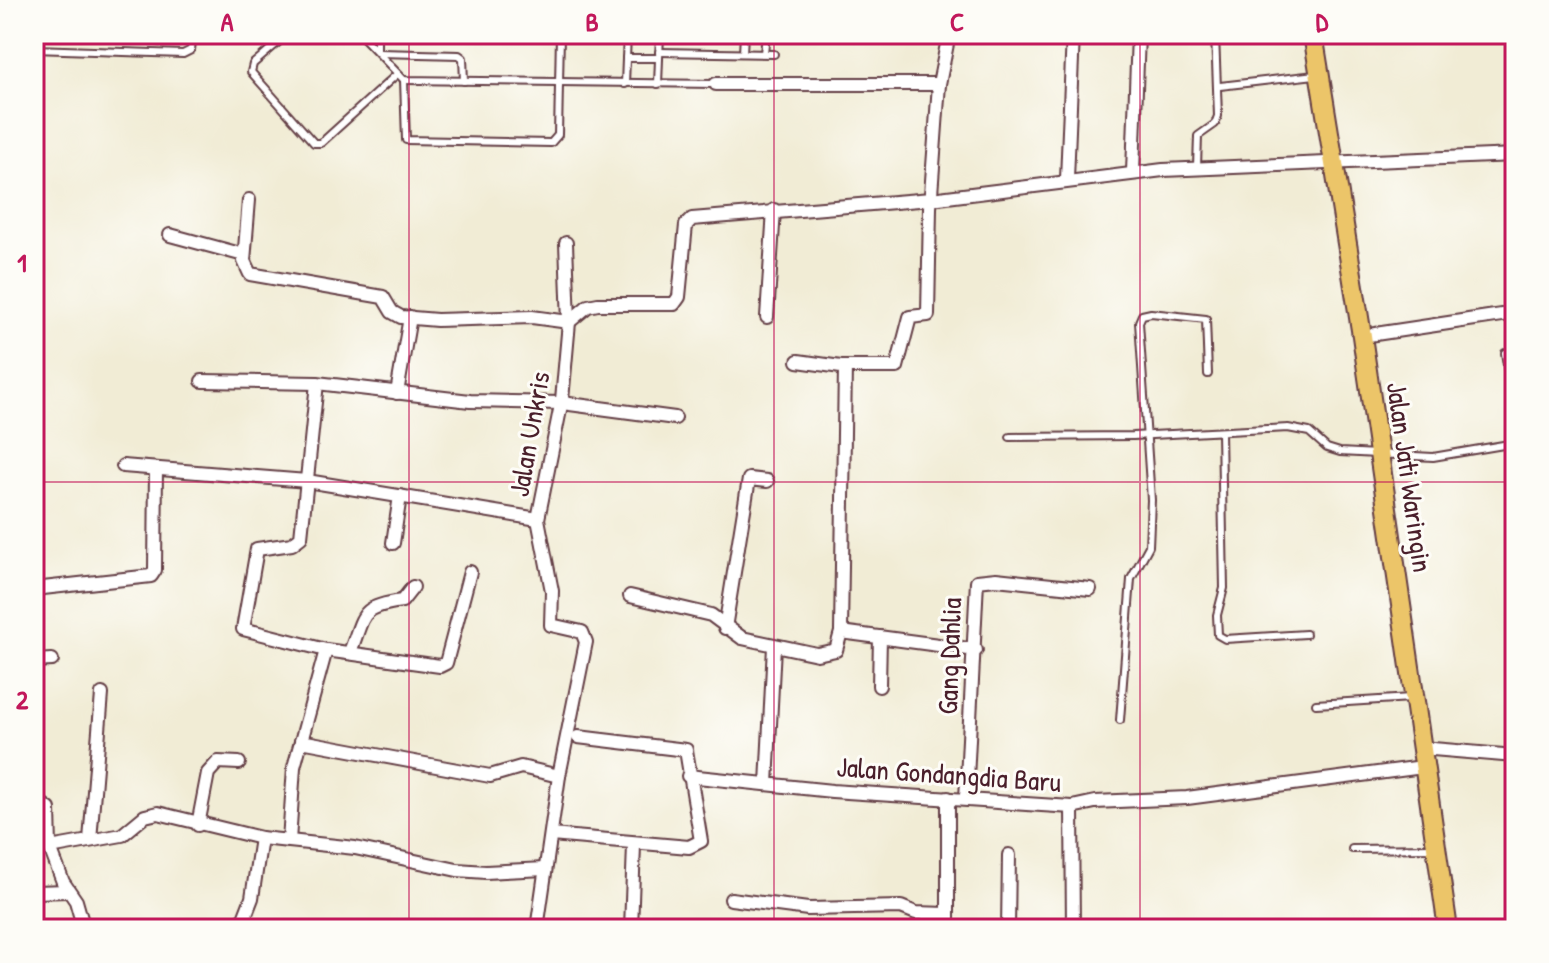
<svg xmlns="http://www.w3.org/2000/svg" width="1549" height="963" viewBox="0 0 1549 963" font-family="'Patrick Hand',sans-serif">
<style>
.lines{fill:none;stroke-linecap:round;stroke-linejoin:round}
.service-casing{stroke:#633e44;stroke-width:10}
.minor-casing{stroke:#633e44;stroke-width:16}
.primary-casing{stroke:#633e44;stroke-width:22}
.service{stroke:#fff;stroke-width:6}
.minor{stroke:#fff;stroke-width:12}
.primary{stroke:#ecc569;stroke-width:18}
.grid{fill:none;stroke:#c2185b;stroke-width:2;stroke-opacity:0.55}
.labels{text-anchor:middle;stroke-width:6;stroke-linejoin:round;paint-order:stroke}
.street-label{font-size:28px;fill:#4a1f2b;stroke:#fdfcf7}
.neatline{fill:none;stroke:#c2185b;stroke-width:3}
.grid-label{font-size:26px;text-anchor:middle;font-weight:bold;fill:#c2185b}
</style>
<rect width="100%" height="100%" fill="#fdfcf7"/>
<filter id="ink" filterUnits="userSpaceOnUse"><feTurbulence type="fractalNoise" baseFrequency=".0125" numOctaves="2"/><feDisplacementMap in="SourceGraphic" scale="16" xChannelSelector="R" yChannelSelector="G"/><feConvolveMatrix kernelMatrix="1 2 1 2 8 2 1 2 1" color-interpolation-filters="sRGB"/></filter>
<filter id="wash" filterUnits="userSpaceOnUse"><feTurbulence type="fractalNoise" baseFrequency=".006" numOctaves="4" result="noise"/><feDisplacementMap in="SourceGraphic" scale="32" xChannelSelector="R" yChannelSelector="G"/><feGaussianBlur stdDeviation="1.8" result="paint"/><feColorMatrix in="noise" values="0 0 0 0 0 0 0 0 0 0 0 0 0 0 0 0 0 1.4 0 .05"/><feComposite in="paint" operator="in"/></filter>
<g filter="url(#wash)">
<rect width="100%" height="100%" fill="#f1ecd5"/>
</g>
<g filter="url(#ink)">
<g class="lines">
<defs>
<g id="service">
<path d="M288,34l-35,30 -2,8 63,71h7l75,-68"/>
<path d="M360,34l44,46 312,4"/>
<path d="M34,49l149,5 8,-4 2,-16"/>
<path d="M377,50v-16"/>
<path d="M659,52l115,2"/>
<path d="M379,53l80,2 4,3 1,23"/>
<path d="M743,53l1,-19"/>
<path d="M764,53l2,-19"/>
<path d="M626,58h33"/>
<path d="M404,80l2,60 145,3 7,-8 2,-101"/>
<path d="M625,84l2,-50"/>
<path d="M658,84l2,-50"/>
<path d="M1220,86l95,-11"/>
<path d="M1513,155l2,75"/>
<path d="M1197,167l1,-31 17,-12 3,-8 -3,-82"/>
<path d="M1505,353l10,61"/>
<path d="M1221,432l3,156 -7,27 1,20 7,4 81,-5"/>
<path d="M1010,437l123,-1 155,-8 21,4 18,16 13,4 93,5 82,-14"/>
<path d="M1316,704l95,-6"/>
<path d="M1120,720l11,-141 18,-33 2,-46 -12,-178 3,-7 9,-2 55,6 2,55"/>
<path d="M1352,849l82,-1"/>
</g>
<g id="minor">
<path d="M160,39v-5"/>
<path d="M716,84h223"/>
<path d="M1133,172l5,-138"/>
<path d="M1067,179l6,-145"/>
<path d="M249,200l-5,61 6,13 133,23 9,15 9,5 36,3 95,-3 37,5"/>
<path d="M170,235l74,20"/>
<path d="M767,317l7,-107"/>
<path d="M569,322l19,-16 10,-2h76l5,-7 7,-72 6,-6 239,-20 232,-29 352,-15"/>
<path d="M1362,336l153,-23"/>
<path d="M798,361l43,6h56l13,-50 18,-2 2,-107 9,-124 10,-50"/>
<path d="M202,381l115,2 153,18 92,2 113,15"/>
<path d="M317,383l-16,154 -9,7 -35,5 -14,80 83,21 114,16 6,-3 24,-91"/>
<path d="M397,393l13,-76"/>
<path d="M123,466l184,15 231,38"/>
<path d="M393,543l7,-47"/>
<path d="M34,589l117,-13 4,-6 1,-101"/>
<path d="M630,596l81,19 31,23 75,16 19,-4 5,-18 4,-265"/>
<path d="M725,628l24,-149 18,2"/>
<path d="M841,632l135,18"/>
<path d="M350,652c15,-38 9,-45 52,-51l11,-14"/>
<path d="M34,661l18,-1"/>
<path d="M879,686l1,-49"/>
<path d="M301,741l189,35 31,-9 38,9"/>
<path d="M1421,748l94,8"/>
<path d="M688,776l144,15 240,16 23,-5 92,-4 236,-31"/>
<path d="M767,784l7,-138"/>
<path d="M34,798l15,11 1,39 72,-13 23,-19 13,-3 103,25 94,10 102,22 29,2 59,-3"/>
<path d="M948,798v131"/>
<path d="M966,799l11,-218 19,-2 94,10"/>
<path d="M1072,807l1,120"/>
<path d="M198,825l10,-52 10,-11 21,1"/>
<path d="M551,835l138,12 12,-6 -15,-91 -108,-13"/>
<path d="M90,840l12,-146"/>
<path d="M289,841l5,-74 32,-117"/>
<path d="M50,848l13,34 13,19 8,28"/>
<path d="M34,892l34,-1"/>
<path d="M731,899l77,10 93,-2 15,6 31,1"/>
<path d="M240,929l12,-31 9,-60"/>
<path d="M537,929l22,-153 27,-134 -4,-10 -31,-7 1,-34 -14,-72 24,-119 7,-78 -3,-79"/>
<path d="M631,929l3,-84"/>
<path d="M1008,929l1,-74"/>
<path d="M1060,929h19"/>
</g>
<path id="primary" d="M1313,34l49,302 86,593"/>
</defs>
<use href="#service" class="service-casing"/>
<use href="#minor" class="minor-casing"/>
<use href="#primary" class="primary-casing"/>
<use href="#service" class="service"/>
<use href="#minor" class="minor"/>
<use href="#primary" class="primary"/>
</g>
</g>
<path class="grid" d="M409,34v895M774,34v895M1140,34v895M34,482h1481"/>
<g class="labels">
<g class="street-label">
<text transform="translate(529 434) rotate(-80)" y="10">Jalan Unkris</text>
<text transform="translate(1410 477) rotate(82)" y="10">Jalan Jati Waringin</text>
<text transform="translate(949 656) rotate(-88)" y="10">Gang Dahlia</text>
<text transform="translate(949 774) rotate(4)" y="10">Jalan Gondangdia Baru</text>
</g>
</g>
<rect width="1549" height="963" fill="none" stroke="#fdfcf7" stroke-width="88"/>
<rect x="44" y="44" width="1461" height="875" class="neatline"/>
<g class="grid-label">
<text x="227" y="31">A</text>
<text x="592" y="31">B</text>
<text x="957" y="31">C</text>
<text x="1322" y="31">D</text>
<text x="22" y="272">1</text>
<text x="22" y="709">2</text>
</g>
</svg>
